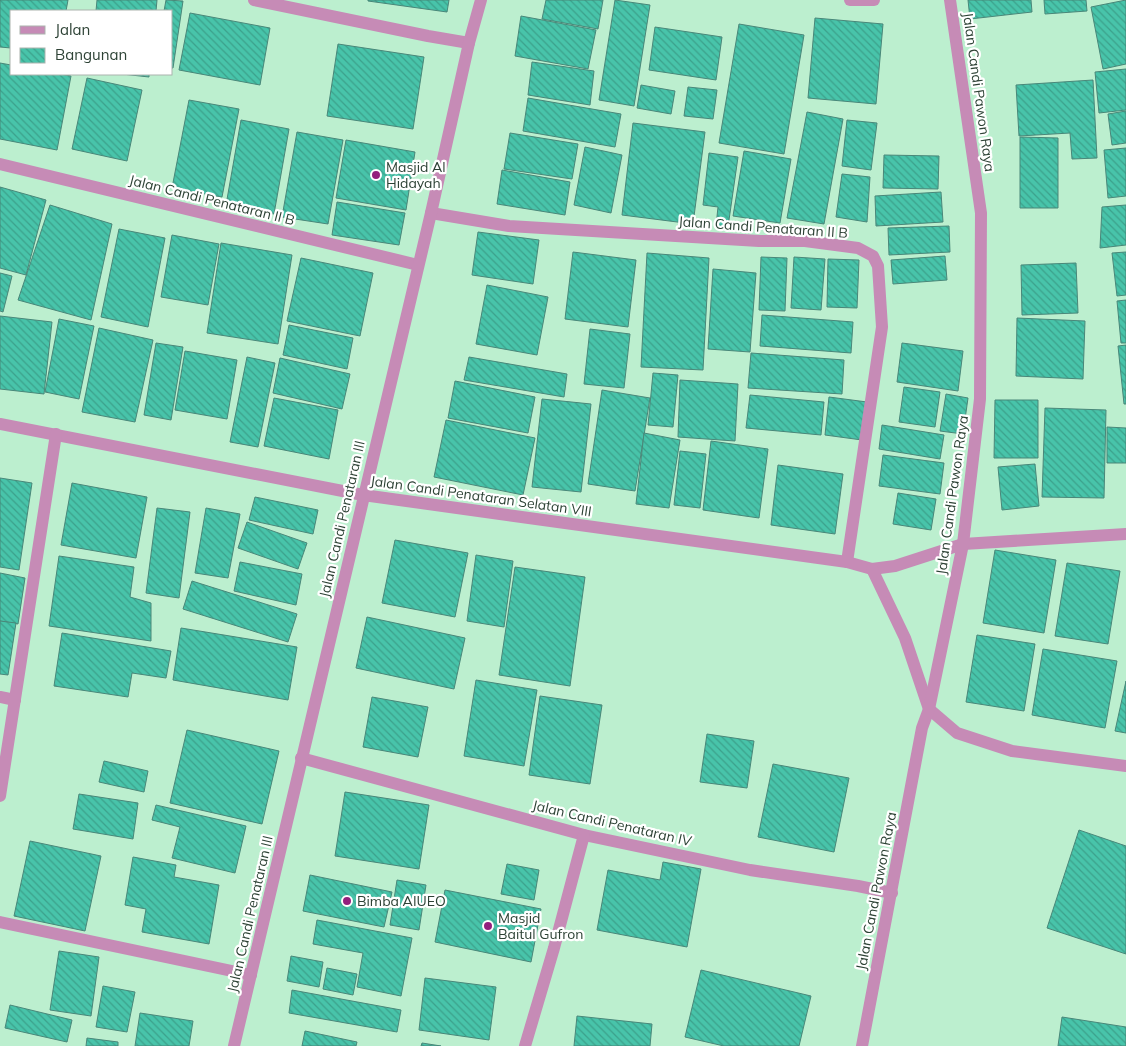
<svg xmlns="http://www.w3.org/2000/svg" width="1126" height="1046" viewBox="0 0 1126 1046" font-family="Mulish,sans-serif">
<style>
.building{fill:url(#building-back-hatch);stroke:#498779}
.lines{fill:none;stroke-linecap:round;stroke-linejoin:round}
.minor{stroke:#c68bb6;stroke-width:12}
.poi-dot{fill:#931f7d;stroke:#fff;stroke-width:2}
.labels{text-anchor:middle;stroke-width:4.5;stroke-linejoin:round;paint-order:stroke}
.street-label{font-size:14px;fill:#2d4235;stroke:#fff}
.poi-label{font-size:14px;fill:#2d4235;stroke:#fff;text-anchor:start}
</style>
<defs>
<pattern id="building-back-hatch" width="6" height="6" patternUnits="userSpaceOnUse" patternTransform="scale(1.25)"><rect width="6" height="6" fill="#48c4aa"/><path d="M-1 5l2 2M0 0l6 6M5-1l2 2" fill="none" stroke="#3ca18b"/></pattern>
</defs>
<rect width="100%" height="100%" fill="#bcefcf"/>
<g class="building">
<path d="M0,0h68l-2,11h-55v37l-11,-1z"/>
<path d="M97,0h60l-1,11h-60z"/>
<path d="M166,0l17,1 -10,67h-2v-57h-7z"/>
<path d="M368,0h81l-2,12 -79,-11z"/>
<path d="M546,0h57l-5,29 -56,-10z"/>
<path d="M615,0l35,5 -16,101 -35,-6z"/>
<path d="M968,0h63l1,12 -62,7z"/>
<path d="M1044,0h42l1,11 -42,3z"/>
<path d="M1126,0v64l-23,5 -12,-62z"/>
<path d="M190,13l80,15 -10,57 -81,-15z"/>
<path d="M521,16l75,14 -8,39 -73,-13z"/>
<path d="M815,18l68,6 -7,80 -68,-6z"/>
<path d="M739,24l65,11 -20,119 -65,-11z"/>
<path d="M655,27l67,10 -6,43 -67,-10z"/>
<path d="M338,44l86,13 -11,72 -86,-13z"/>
<path d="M532,62l62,9 -4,34 -62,-10z"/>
<path d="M0,63l11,2v9h49l11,2 -14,74 -57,-11z"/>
<path d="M1126,69v41l-27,3 -4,-41z"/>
<path d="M122,74h27v3z"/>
<path d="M87,78l55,12 -15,71 -55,-12z"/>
<path d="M1093,80l4,78 -25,1 -2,-26 -51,3 -3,-51z"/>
<path d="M641,85l34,6 -4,23 -34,-6z"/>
<path d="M688,87l29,3 -4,29 -29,-3z"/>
<path d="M528,98l93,16 -6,33 -92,-16z"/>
<path d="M189,100l50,9 -17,88 -50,-9z"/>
<path d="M1126,111v32l-14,2 -4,-31z"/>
<path d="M807,112l36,7 -19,105 -37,-6z"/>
<path d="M241,120l48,9 -15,85 -48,-9z"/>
<path d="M847,120l30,3 -6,47 -29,-4z"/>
<path d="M633,123l72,9 -12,92 -71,-9z"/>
<path d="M297,132l46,8 -15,84 -46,-7z"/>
<path d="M510,133l68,11 -6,35 -68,-10z"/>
<path d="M1020,137l38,1v70h-38z"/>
<path d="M346,140l69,12 -9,58 -70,-12z"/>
<path d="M585,147l37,8 -11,58 -37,-8z"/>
<path d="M1126,148v48l-18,2 -4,-48z"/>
<path d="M744,151l47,8 -11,64 -47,-7z"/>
<path d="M709,153l29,4 -10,70 -12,-1 2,-19 -15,-2z"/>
<path d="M884,155l55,1 -1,33 -55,-1z"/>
<path d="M502,170l68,12 -5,33 -68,-11z"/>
<path d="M842,174l28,3 -3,45 -31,-5z"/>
<path d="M0,187l46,13 -20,75 -26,-7z"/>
<path d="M941,192l2,30 -67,4 -1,-30z"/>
<path d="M337,202l68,11 -6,32 -67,-10z"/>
<path d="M50,205l62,19 -21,96 -73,-20z"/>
<path d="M1126,205v40l-26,3 2,-41z"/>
<path d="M949,226l1,26 -61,3 -1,-27z"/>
<path d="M119,229l46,9 -17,89 -47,-10z"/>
<path d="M478,232l61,8 -6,44 -61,-9z"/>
<path d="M172,235l47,9 -11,61 -47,-8z"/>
<path d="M221,243l71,12 -14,89 -71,-11z"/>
<path d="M573,252l63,8 -8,67 -63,-8z"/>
<path d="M1126,252v43l-9,1 -5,-43z"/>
<path d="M647,253l62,5 -6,112 -62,-3z"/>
<path d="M945,256l2,24 -54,4 -2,-24z"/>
<path d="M761,257l26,1 -2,53 -26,-1z"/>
<path d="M794,257l31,2 -4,51 -30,-2z"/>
<path d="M301,258l72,15 -13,63 -73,-15z"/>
<path d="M828,259l31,1 -2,48 -30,-1z"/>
<path d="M1076,263l2,50 -56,2 -1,-50z"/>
<path d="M713,269l43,4 -6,79 -42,-3z"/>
<path d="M0,273l12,3 -9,36 -3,-1z"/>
<path d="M487,285l61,12 -11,58 -61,-11z"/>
<path d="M1126,300v43h-5l-4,-42z"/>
<path d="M762,315l91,7 -2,31 -91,-7z"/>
<path d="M0,316l52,6 -8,72 -44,-5z"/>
<path d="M1017,318l68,3 -2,58 -67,-3z"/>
<path d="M59,319l35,7 -15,73 -34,-7z"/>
<path d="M289,325l64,13 -6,31 -64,-14z"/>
<path d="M99,328l54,12 -18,82 -53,-10z"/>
<path d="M590,329l40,5 -6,54 -40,-4z"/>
<path d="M156,343l27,4 -12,73 -27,-5z"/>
<path d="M902,343l61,8 -5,40 -61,-9z"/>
<path d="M1126,345v59h-2l-6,-58z"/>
<path d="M185,351l52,9 -10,59 -52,-9z"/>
<path d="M751,353l93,7 -2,34 -94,-6z"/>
<path d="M247,357l28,6 -17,84 -28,-5z"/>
<path d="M469,357l98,17 -3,23 -100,-17z"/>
<path d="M280,358l70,16 -8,35 -69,-16z"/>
<path d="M653,373l25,2 -5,52 -25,-2z"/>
<path d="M680,380l58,4 -3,57 -57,-4z"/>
<path d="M455,381l80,16 -7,36 -80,-15z"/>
<path d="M904,387l36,5 -5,35 -36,-5z"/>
<path d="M602,390l48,8 -15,93 -47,-7z"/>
<path d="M946,394l22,4 -5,36 -23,-3z"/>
<path d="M750,395l74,7 -3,33 -75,-7z"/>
<path d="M829,397l38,5 -5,38 -37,-5z"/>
<path d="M274,398l64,12 -9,49 -65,-13z"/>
<path d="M542,399l49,5 -10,88 -49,-5z"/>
<path d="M995,400h43v58h-44z"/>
<path d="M1045,408l61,2 -2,88 -62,-1z"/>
<path d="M446,420l89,18 -12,57 -89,-18z"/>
<path d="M882,425l62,10 -4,24 -61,-10z"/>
<path d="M1107,427l19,1v35h-19z"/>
<path d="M644,433l36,7 -11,68 -33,-4z"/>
<path d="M711,441l57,8 -9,69 -56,-8z"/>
<path d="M680,451l26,3 -6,54 -26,-3z"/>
<path d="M883,455l61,8 -4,31 -61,-8z"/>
<path d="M1035,464l4,42 -37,4 -4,-43z"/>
<path d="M778,465l65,9 -8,60 -64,-9z"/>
<path d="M0,478l32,5 -13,87 -19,-3z"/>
<path d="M72,483l75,14 -11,61 -75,-13z"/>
<path d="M898,493l38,6 -5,31 -38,-6z"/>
<path d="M255,497l63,13 -5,24 -64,-14z"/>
<path d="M157,508l33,4 -11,86 -33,-5z"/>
<path d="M206,508l34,6 -12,64 -33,-5z"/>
<path d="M247,522l60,21 -9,26 -60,-21z"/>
<path d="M395,540l73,13 -13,64 -73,-14z"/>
<path d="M995,550l61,10 -12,73 -61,-10z"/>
<path d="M476,555l37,6 -9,66 -37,-6z"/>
<path d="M59,556l75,11 -4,30 21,6v38l-102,-15z"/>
<path d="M240,562l62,12 -6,31 -62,-14z"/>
<path d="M1067,563l53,8 -12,73 -53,-8z"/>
<path d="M515,567l70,10 -15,109 -71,-11z"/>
<path d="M0,573l25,5 -7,46 -18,-3z"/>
<path d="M192,581l105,33 -9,28 -105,-33z"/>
<path d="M367,617l98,21 -11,51 -98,-21z"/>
<path d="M0,621l16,2 -8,52 -8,-1z"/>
<path d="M181,628l116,19 -9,53 -115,-20z"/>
<path d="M62,633l109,18 -5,27 -34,-5 -4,24 -74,-11z"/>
<path d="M977,635l58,9 -11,67 -58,-9z"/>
<path d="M1043,649l74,12 -12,67 -73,-13z"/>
<path d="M476,680l61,10 -13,76 -60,-10z"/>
<path d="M1126,681v52l-11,-2z"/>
<path d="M540,696l62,9 -12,79 -61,-9z"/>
<path d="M372,697l56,10 -10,50 -55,-10z"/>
<path d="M187,730l92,21 -17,73 -92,-21z"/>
<path d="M707,734l47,7 -7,47 -47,-6z"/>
<path d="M104,761l44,10 -4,21 -45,-10z"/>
<path d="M773,764l76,14 -15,74 -76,-15z"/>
<path d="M345,792l84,13 -10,64 -84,-13z"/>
<path d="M79,794l59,9 -5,36 -60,-10z"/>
<path d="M156,805l90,21 -11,47 -63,-15 8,-31 -28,-7z"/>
<path d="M1079,830l47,16v108l-79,-26z"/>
<path d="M30,841l71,15 -16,75 -71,-15z"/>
<path d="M133,857l43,8 -2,12 45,8 -10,59 -67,-12 4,-23 -21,-4z"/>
<path d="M663,862l38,7 -14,78 -90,-17 11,-60 52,10z"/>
<path d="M507,864l32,6 -5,30 -33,-6z"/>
<path d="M310,875l82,17 -8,35 -81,-16z"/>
<path d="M397,880l29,5 -7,45 -29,-5z"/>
<path d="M445,890l96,19 -10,53 -96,-20z"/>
<path d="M317,920l95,18 -11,58 -44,-9 6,-34 -50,-9z"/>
<path d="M59,951l40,6 -8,59 -41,-6z"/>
<path d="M291,956l32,6 -4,25 -32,-6z"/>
<path d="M327,968l30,6 -4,21 -30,-6z"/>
<path d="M701,970l110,26 -12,50h-75l-39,-9z"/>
<path d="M425,978l71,9 -7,53 -70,-10z"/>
<path d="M103,986l32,6 -8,40 -31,-5z"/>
<path d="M292,990l109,20 -4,22 -108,-19z"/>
<path d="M10,1005l62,15 -5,22 -62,-14z"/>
<path d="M140,1013l53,8 -4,25h-54z"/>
<path d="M577,1016l75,8 -2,22h-76z"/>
<path d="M1062,1017l64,10v19h-68z"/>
<path d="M305,1031l52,11 -1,4h-54z"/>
<path d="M87,1038l31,4v4h-32z"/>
<path d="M422,1043l19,3h-20z"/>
</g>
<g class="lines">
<g class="minor">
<path d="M254,0l174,36 41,7"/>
<path d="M850,0h24"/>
<path d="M0,164l418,101"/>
<path d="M431,213l78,13 250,15h46l53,7 15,8 5,10 4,61 -35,235"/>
<path d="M0,424l363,71 484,67 25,7 23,-3 68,-22 163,-10"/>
<path d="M872,569l33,69 24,71 28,24 55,18 114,15"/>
<path d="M0,697l15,3"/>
<path d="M301,758l283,77 166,35 108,16 34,7"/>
<path d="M0,796l56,-362"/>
<path d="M0,922l251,53"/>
<path d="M234,1046l197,-833 38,-170 12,-43"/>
<path d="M525,1046l29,-98 30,-113"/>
<path d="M862,1046l60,-318 7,-19 34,-165 17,-145 1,-186 -31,-213"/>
</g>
</g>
<g class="poi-dot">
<circle cx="376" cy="175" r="5"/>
<circle cx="347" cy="901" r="5"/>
<circle cx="488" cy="926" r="5"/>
</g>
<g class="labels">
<g class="street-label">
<text transform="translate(979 92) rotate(82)" y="5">Jalan Candi Pawon Raya</text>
<text transform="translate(212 200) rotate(14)" y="5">Jalan Candi Penataran II B</text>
<text transform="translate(763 227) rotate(4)" y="5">Jalan Candi Penataran II B</text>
<text transform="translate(952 495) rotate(-82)" y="5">Jalan Candi Pawon Raya</text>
<text transform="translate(481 496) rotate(8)" y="5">Jalan Candi Penataran Selatan VIII</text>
<text transform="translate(342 519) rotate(-77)" y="5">Jalan Candi Penataran III</text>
<text transform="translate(612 823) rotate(13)" y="5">Jalan Candi Penataran IV</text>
<text transform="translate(876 891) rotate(-79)" y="5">Jalan Candi Pawon Raya</text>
<text transform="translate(250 914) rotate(-77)" y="5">Jalan Candi Penataran III</text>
</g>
<g class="poi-label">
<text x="386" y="172">Masjid Al<tspan x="386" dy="16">Hidayah</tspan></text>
<text x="357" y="906">Bimba AIUEO</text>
<text x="498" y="923">Masjid<tspan x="498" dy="16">Baitul Gufron</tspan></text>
</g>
</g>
<rect x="10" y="10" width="162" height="65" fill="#ffffff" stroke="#abb3ae"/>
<rect x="20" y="26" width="25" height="8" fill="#c68bb6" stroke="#abb3ae"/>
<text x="55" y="35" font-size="15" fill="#2d4235">Jalan</text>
<rect x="20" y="48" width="25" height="15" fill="url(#building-back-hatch)" stroke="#abb3ae"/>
<text x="55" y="60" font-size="15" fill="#2d4235">Bangunan</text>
</svg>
